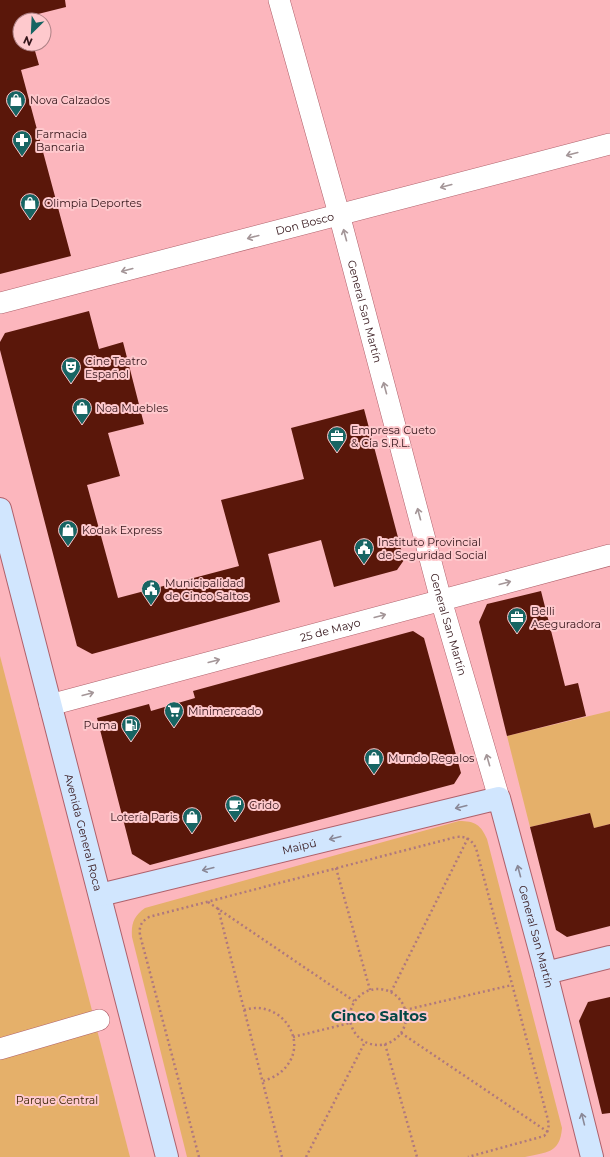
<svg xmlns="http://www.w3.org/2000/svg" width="610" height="1157" viewBox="0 0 610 1157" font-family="Montserrat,sans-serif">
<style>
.green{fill:#e5b06a}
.building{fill:#5a170a}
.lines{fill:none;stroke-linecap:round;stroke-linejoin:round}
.street-casing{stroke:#af616b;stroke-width:22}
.secondary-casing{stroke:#af616b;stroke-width:24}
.path{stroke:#af787e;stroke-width:2.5;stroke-dasharray:2 3;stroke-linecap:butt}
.street{stroke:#fff;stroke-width:21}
.secondary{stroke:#d1e6fe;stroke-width:22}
.oneway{stroke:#a49698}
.oneway2{stroke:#8a8897}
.labels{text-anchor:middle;stroke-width:4;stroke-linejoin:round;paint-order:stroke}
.poi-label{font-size:11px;fill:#34151a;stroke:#fec9cd;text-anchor:start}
.street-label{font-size:11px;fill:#34151a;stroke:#fec9cd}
.park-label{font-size:11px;fill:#3b2605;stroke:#fec9cd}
.district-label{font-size:15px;font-weight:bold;fill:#044746;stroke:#fec9cd}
</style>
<rect width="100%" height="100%" fill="#fcb6bd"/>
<g class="green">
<path d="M0,656l130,501h-130z"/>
<path d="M610,711v113l-16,4 -5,-15 -59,14 -23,-91z"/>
<path d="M459,821c16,0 22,4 28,18l75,289c-2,26 -16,24 -37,29h-338l-55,-220c-1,-14 2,-21 13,-29z"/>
</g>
<g class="building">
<path d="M0,0h65l1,7 -40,10 1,3h-7v24h13l6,21 -18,5 50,186 -71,18z"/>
<path d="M89,311l10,38 24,-7 21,82 -36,9 12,43 -33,9 31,113 121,-32 -18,-66 83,-21 -13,-51 73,-19 40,151 -7,10 -63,17 -13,-47 -53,14 12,48 -188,52 -15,-8 -77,-296v-8l5,-9z"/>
<path d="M541,591l24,95 13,-3 8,33 -79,20 -28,-114 8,-18z"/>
<path d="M413,631l11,7 37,135 -7,11 -304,81 -18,-11 -35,-136 52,-14 2,7 44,-13 -2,-7z"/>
<path d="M590,813l4,15 16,-4v102l-43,11 -11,-7 -26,-103z"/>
<path d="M610,997v116l-8,1 -23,-93 9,-19z"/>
</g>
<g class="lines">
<defs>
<g id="street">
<path id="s1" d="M279,0l60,214 102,386 58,198"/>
<path id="s2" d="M0,303l610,-159"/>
<path id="s3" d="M50,705l560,-150"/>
<path d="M0,1049l99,-29"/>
</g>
<g id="secondary">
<path id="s4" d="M0,509l167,648"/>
<path id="s5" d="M100,895l399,-97 47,175 46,184"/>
<path d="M546,973l64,-16"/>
</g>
</defs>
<use href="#street" class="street-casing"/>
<use href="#secondary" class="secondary-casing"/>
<g class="path">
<path d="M336,868l34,122"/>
<path d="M208,902l146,99"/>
<path d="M218,908l64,249"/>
<circle cx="378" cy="1017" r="28"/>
<path d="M391,992l77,-154"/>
<path d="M244,1010c38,-12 68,34 38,61 -5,5 -13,8 -19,10"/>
<path d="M405,1010l107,-25"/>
<path d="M401,1033l147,99"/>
<path d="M293,1037l57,-14"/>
<path d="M385,1044l32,113"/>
<path d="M199,1157l-59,-222c-1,-9 1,-13 9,-18l307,-80c10,-1 15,2 20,11l72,272c1,7 1,11 -4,16l-76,21"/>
<path d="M306,1157l59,-115"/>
</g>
<use href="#street" class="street"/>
<use href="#secondary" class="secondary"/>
</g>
<defs><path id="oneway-shaft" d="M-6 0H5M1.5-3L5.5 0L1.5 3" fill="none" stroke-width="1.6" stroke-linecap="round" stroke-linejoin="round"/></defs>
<g class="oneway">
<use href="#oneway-shaft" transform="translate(572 154) rotate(165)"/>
<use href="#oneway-shaft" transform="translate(446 186) rotate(165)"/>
<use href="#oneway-shaft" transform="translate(345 235) rotate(-105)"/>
<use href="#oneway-shaft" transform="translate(253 237) rotate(165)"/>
<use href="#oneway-shaft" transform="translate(127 270) rotate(165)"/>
<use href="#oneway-shaft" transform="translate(385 388) rotate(-105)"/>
<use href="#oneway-shaft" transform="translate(419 514) rotate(-105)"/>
<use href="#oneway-shaft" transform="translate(505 583) rotate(-15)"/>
<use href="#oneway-shaft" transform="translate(380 616) rotate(-15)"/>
<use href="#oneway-shaft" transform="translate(214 661) rotate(-15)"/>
<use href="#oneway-shaft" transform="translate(88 694) rotate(-15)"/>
<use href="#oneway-shaft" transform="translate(488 760) rotate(-106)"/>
</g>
<g class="oneway2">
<use href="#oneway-shaft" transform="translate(461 807) rotate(166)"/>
<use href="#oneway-shaft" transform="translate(335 838) rotate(166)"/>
<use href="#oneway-shaft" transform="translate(208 869) rotate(166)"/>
<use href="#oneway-shaft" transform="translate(519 871) rotate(-105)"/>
<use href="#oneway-shaft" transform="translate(583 1119) rotate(-104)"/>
</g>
<defs>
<symbol id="shop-pin" viewBox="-11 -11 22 30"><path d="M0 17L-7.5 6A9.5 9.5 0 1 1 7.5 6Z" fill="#176563" stroke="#fec9cd"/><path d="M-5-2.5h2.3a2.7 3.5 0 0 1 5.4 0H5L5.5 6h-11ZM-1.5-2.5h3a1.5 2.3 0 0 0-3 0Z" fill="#fff"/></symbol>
<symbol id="pharmacy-pin" viewBox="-11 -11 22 30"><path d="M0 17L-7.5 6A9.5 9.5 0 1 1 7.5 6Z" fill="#176563" stroke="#fec9cd"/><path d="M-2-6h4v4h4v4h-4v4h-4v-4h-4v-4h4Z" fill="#fff"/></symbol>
<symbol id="theatre-pin" viewBox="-11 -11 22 30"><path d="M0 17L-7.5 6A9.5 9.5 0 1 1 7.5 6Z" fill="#176563" stroke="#fec9cd"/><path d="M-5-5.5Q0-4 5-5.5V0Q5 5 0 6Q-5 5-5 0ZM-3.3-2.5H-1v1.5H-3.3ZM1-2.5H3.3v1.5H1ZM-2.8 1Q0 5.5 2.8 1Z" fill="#fff"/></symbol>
<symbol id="office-pin" viewBox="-11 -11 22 30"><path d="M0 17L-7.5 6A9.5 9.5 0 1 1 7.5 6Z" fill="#176563" stroke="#fec9cd"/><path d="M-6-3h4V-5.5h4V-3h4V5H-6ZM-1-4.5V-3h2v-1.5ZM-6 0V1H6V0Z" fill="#fff"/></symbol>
<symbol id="civic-pin" viewBox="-11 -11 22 30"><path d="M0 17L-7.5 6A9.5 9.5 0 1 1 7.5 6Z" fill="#176563" stroke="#fec9cd"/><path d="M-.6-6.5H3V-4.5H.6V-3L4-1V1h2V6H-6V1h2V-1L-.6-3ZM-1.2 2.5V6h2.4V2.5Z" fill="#fff"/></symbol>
<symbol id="supermarket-pin" viewBox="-11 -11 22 30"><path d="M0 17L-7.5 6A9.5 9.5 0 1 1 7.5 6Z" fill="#176563" stroke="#fec9cd"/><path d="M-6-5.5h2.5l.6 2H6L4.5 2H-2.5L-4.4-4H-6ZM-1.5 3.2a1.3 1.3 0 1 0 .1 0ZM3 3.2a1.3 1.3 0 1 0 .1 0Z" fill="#fff"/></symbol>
<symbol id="fuel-pin" viewBox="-11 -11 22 30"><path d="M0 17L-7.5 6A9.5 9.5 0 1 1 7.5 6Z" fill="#176563" stroke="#fec9cd"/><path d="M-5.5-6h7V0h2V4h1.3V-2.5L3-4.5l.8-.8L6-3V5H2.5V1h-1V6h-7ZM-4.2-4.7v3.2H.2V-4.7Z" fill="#fff"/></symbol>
<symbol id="cafe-pin" viewBox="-11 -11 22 30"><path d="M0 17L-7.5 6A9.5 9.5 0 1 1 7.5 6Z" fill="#176563" stroke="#fec9cd"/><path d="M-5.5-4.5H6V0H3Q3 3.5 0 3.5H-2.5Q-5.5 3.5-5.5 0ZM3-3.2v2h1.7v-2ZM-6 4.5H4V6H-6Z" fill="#fff"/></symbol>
</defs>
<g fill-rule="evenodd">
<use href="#shop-pin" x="5" y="89" width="22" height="30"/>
<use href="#pharmacy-pin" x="11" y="129" width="22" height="30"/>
<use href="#shop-pin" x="19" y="192" width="22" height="30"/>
<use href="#theatre-pin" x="60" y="356" width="22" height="30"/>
<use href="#shop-pin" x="71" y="397" width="22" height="30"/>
<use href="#office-pin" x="326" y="425" width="22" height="30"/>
<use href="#shop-pin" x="57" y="519" width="22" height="30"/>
<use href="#civic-pin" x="353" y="537" width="22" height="30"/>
<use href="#civic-pin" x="140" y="578" width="22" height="30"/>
<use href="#office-pin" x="506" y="606" width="22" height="30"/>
<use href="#supermarket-pin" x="163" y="700" width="22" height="30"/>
<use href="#fuel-pin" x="120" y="714" width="22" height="30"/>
<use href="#shop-pin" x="363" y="747" width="22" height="30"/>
<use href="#cafe-pin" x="224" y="794" width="22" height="30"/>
<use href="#shop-pin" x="181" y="806" width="22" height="30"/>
</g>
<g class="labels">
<g class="poi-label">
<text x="30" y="104">Nova Calzados</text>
<text x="36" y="138">Farmacia<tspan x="36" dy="13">Bancaria</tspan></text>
<text x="44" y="207">Olimpia Deportes</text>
<text x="85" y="365">Cine Teatro<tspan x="85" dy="13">Español</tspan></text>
<text x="96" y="412">Noa Muebles</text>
<text x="351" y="434">Empresa Cueto<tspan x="351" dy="13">&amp; Cia S.R.L.</tspan></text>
<text x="82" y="534">Kodak Express</text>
<text x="378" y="546">Instituto Provincial<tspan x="378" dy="13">de Seguridad Social</tspan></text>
<text x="165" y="587">Municipalidad<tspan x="165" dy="13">de Cinco Saltos</tspan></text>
<text x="531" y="615">Belli<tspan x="531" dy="13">Aseguradora</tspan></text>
<text x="188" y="715">Minimercado</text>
<text x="117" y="729" text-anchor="end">Puma</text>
<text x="388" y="762">Mundo Regalos</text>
<text x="249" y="809">Grido</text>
<text x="178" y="821" text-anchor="end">Lotería Paris</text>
</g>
<g class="street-label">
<text dy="4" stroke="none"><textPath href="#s2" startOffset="315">Don Bosco</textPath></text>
<text dy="4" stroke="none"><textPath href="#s1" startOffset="323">General San Martín</textPath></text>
<text dy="4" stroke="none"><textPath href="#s1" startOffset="647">General San Martín</textPath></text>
<text dy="4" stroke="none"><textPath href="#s3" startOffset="290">25 de Mayo</textPath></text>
<text dy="4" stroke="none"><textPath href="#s4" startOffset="334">Avenida General Roca</textPath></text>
<text dy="4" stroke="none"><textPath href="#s5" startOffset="205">Maipú</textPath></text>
<text dy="4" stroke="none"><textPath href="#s5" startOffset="554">General San Martín</textPath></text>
</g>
<g class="park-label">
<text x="57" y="1104">Parque Central</text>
</g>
<g class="district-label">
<text x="379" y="1021">Cinco Saltos</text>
</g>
</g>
<g transform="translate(32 32) rotate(204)"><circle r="19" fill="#fec9cd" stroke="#ad8185"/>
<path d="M0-3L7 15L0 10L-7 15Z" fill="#176563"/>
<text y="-6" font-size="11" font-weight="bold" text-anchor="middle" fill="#34151a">N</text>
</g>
</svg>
